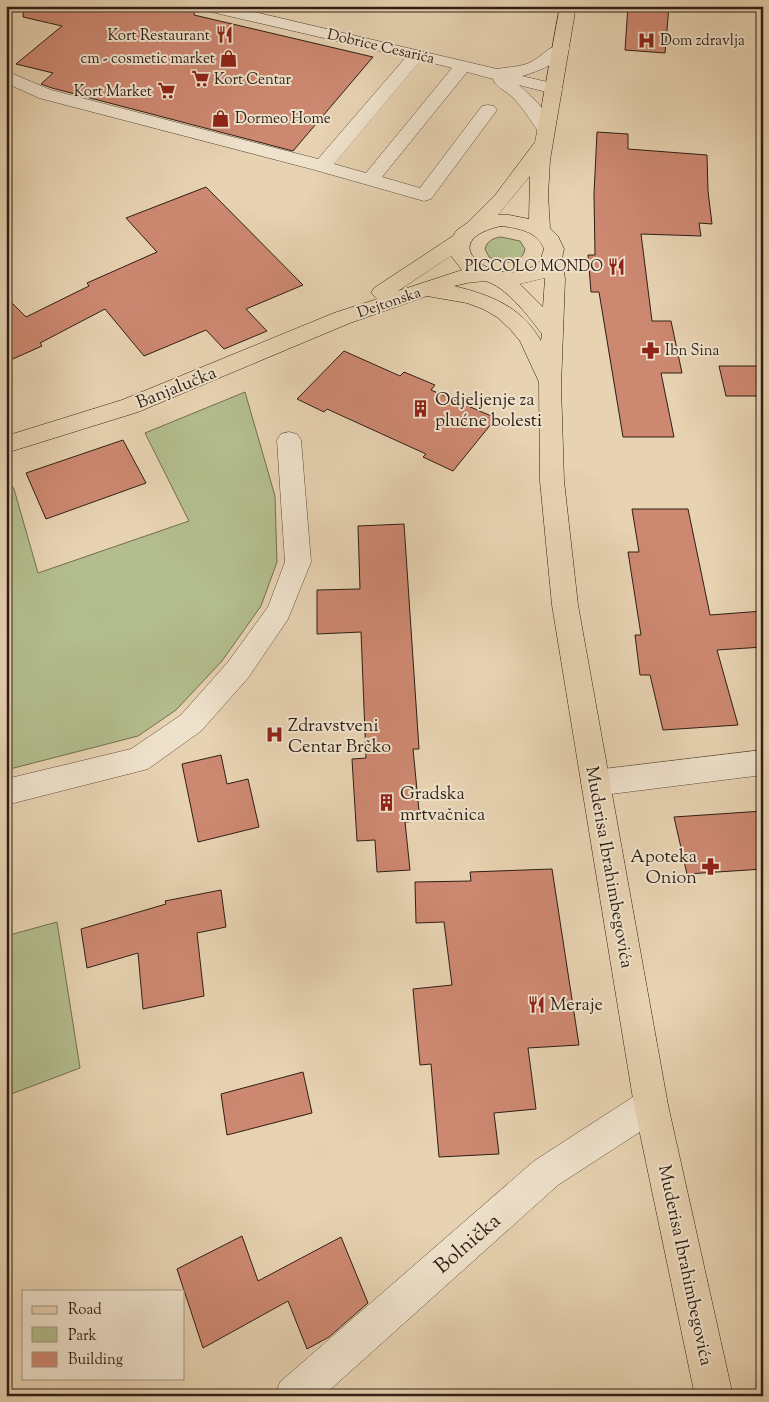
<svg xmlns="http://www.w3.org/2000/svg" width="769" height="1402" viewBox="0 0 769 1402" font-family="'Sorts Mill Goudy',serif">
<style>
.green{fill:#b3bd8d;stroke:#716e50}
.building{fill:#cd8871;stroke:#2f1e14}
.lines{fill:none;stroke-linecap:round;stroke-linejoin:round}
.minor-casing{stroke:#5d4b3b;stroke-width:1}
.major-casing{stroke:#2f1e14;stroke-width:1}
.minor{fill:#efe2cc;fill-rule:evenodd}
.major{fill:#e7d2b1;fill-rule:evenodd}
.labels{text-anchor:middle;stroke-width:4;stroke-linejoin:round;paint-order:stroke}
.far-poi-label{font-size:15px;fill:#2f1e14;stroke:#efe2cc;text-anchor:end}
.far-street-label{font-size:15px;fill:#2f1e14;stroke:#efe2cc}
.street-label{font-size:18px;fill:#2f1e14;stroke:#efe2cc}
.poi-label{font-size:18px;fill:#2f1e14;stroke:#efe2cc;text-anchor:start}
.near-street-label{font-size:21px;fill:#2f1e14;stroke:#efe2cc}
</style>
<rect width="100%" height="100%" fill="#e7d2b1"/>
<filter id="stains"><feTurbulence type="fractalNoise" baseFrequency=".004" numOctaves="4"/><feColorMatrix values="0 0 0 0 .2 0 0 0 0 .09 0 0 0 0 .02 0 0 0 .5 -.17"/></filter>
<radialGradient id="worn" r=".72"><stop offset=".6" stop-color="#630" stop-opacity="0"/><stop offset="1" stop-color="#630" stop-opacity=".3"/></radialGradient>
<g class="green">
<path d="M501,237l19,4 5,8c-3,17 -24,15 -36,8l-4,-8c2,-8 8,-11 16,-12z"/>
<path d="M245,392l30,104 2,66 -16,44 -39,55 -46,49 -38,26 -132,34v-289h3l5,8 24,84 151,-52 -44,-88z"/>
<path d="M57,922l23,146 -74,28v-160z"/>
</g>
<g class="building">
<path d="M24,6h171l-1,9 179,42 -80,94 -241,-63 -11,-4 12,-11 -37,-9 46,-38 -39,-9z"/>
<path d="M628,6h41l-4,47 -40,-3z"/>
<path d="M597,132l31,2v15l79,6 1,36 4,33 -13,-1 2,13 -60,-2 11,87h19l11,52h-21l13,64h-51l-24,-145h-8l-3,-37h7l-1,-61z"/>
<path d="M206,187l97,98 -57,24 21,22 -43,18 -18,-19 -62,26 -39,-47 -65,34 2,3 -36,16v-65l20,20 63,-31 -2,-3 70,-31 -31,-34z"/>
<path d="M344,351l56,25 4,-4 31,13 -4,5 65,28 -43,53 -30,-14 3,-3 -99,-45 -3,3 -27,-13z"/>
<path d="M719,366h44v30h-37z"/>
<path d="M123,440l23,43 -100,36 -20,-46z"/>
<path d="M632,509h56l22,106 53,-4v36l-46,3 21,75 -75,5 -13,-55h-10l-5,-40h6l-13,-83h11z"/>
<path d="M404,524l15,225h-6l7,72 -15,1 5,48 -33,2 -2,-32 -18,1 -5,-82 14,-1 -5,-126 -44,2v-44l43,-1 -2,-63z"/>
<path d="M221,755l6,29 21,-5 11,48 -61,15 -16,-78z"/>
<path d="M763,811v58l-76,5 -13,-57z"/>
<path d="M552,869l27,176 -51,3 8,61 -42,4 5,41 -60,3 -8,-93 -11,1 -7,-76 39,-4 -8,-63 -28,1 -1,-41 56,-1 -1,-9z"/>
<path d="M221,890l5,37 -29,6 7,63 -61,13 -5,-56 -51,15 -6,-39 85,-25 -1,-3z"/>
<path d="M303,1072l9,41 -85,22 -6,-41z"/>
<path d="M242,1236l16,45 83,-44 27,66 -39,34 -22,12 -19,-48 -85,47 -26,-79z"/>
</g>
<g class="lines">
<defs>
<g id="minor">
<path d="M6,6h9l-3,4 -6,2z"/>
<path d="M199,6h30l268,63c11,-2 22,-2 32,-6 13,-6 24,-22 39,-19l2,4c-10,15 -31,23 -48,28l38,9 3,4 -3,4 -6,1 -35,-9 20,19 16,26 -3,4 -6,1 -6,-1c-10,-14 -17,-27 -30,-39 -6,-5 -16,-10 -17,-16l-26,-7 -85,105 38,11 62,-82 6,-1 6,1 3,4 -3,4 -63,85 -7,2 -109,-31 -276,-72 -33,-15v-12l45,19 267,69 88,-102 -199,-46 -6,-2zM421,60l31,8 -86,105 -32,-9z"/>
<path d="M289,432l8,2 4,6 10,122 -23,57 -40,59 -47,53 -53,38 -142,36v-26l125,-30 50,-34 47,-53 40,-55 17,-45 -8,-122 4,-6z"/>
<path d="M763,750v25l-168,21 -10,-4 -4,-9 4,-9 10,-4z"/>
<path d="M651,1088l12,5 5,12 -5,12 -105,68 -235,211h-48l5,-14 254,-221 105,-68z"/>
</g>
<path id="major" d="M560,6h16l-26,154 -2,35 2,33 8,8 6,13 -2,9 3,21 -4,107 3,95 14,124 90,500 65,291h-38l-61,-291 -82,-500 -12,-124 -1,-99 -19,-41 -10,-12 -13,-12 -14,-8 -16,-6 -40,-7 -77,27 -212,89 -132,41v-17l116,-36 212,-87 43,-14 -6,-6 3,-5 79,-52 4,-6 10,-7 29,-29 39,-52zM530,176l-1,43 -20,-4h-11zM501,226c16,2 37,5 43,23l-4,12c-34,34 -115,-18 -39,-35zM451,256l11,14 -64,21zM545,278v1l-2,28 -23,-23zM485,281c21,5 44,36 57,53l-1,7c-19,-34 -50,-46 -87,-55l13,-3z"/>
</defs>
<use href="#minor" class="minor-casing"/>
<use href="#major" class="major-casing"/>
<use href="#minor" class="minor"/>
<use href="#major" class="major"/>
</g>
<defs>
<symbol id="restaurant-bare" viewBox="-9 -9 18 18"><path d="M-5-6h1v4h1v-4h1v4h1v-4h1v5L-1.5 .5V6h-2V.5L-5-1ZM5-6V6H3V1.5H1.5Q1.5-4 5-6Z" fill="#8f2418" stroke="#efe2cc" stroke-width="2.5" paint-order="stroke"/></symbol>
<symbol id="hospital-bare" viewBox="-9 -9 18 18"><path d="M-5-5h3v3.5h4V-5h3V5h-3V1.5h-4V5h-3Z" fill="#8f2418" stroke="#efe2cc" stroke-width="2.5" paint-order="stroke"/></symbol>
<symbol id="shop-bare" viewBox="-9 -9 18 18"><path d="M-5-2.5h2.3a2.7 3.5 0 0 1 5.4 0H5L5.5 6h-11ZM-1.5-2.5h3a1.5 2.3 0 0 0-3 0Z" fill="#8f2418" stroke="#efe2cc" stroke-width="2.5" paint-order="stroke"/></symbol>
<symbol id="supermarket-bare" viewBox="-9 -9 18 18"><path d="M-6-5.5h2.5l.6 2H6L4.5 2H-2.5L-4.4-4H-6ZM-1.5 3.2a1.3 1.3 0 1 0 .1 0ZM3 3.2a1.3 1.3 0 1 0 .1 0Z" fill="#8f2418" stroke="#efe2cc" stroke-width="2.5" paint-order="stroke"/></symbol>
<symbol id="pharmacy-bare" viewBox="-9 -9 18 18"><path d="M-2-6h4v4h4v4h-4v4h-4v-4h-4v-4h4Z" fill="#8f2418" stroke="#efe2cc" stroke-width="2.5" paint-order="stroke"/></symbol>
<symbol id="building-bare" viewBox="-9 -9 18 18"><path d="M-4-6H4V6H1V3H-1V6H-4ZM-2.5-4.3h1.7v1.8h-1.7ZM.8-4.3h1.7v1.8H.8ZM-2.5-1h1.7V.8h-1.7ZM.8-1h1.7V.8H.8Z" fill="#8f2418" stroke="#efe2cc" stroke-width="2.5" paint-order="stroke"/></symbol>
</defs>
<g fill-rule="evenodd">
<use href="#restaurant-bare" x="212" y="22" width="25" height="25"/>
<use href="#hospital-bare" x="634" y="28" width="25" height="25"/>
<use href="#shop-bare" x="216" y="46" width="25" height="25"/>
<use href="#supermarket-bare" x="188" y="66" width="25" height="25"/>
<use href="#supermarket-bare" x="154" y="78" width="25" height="25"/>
<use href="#shop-bare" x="208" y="106" width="25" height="25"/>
<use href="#restaurant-bare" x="604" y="254" width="25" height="25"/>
<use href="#pharmacy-bare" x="638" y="338" width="25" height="25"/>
<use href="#building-bare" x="408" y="396" width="25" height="25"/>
<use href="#hospital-bare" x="262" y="722" width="25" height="25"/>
<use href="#building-bare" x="374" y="790" width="25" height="25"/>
<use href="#pharmacy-bare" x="698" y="854" width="25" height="25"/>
<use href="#restaurant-bare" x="524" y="992" width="25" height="25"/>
</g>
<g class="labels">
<g class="far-poi-label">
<text x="210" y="40">Kort Restaurant</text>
<text x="660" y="45" text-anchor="start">Dom zdravlja</text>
<text x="215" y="63">cm - cosmetic market</text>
<text x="214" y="84" text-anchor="start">Kort Centar</text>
<text x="152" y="96">Kort Market</text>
<text x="235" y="123" text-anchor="start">Dormeo Home</text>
<text x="603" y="271">PICCOLO MONDO</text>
<text x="665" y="355" text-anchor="start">Ibn Sina</text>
</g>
<g class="far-street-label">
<text transform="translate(381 46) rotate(13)" y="5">Dobrice Cesarića</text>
<text transform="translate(389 302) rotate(-19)" y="5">Dejtonska</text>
</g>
<g class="street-label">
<text transform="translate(176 387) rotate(-22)" y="6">Banjalučka</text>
<text transform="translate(610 867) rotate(80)" y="6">Muderisa Ibrahimbegovića</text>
<text transform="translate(686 1265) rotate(78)" y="6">Muderisa Ibrahimbegovića</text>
</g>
<g class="poi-label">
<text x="435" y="405">Odjeljenje za<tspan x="435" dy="21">plućne bolesti</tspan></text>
<text x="288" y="731">Zdravstveni<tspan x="288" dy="21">Centar Brčko</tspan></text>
<text x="400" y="799">Gradska<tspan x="400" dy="21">mrtvačnica</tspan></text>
<text x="697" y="862" text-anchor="end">Apoteka<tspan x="697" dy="21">Onion</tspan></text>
<text x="550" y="1010">Meraje</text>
</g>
<g class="near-street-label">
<text transform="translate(467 1243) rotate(-41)" y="7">Bolnička</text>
</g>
</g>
<rect width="769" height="1402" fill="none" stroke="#e7d2b1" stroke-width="25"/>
<rect x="8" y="8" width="754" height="1387" fill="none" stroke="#2f1e14" stroke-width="2.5"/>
<rect x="12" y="12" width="744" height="1377" fill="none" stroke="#2f1e14"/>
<rect x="22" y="1290" width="162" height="90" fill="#efe2cc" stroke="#a29482"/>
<rect x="32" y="1306" width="25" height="8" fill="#e7d2b1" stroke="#a29482"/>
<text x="68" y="1314" font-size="15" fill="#2f1e14">Road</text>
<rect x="32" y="1327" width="25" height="15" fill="#b3bd8d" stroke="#a29482"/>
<text x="68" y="1340" font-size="15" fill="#2f1e14">Park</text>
<rect x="32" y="1352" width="25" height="15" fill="#cd8871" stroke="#a29482"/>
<text x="68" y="1364" font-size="15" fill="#2f1e14">Building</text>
<rect width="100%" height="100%" filter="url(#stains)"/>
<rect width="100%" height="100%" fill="url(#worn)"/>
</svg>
